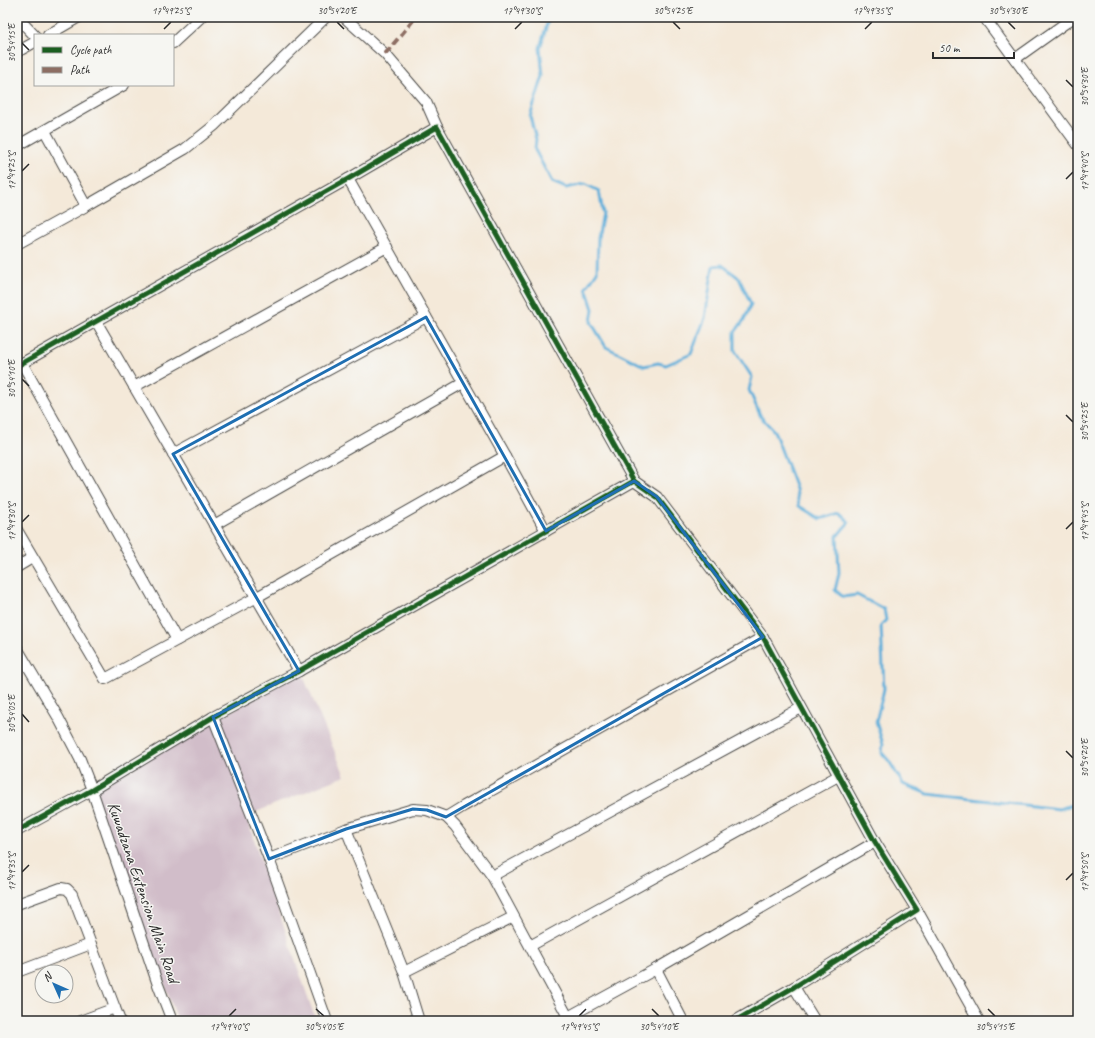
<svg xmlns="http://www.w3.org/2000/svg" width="1095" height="1038" viewBox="0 0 1095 1038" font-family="Caveat,sans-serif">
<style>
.industrial{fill:#d1bdc9}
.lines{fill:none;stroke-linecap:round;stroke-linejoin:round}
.stream{stroke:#5fafda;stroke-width:3}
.minor-casing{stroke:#494845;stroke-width:12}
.minor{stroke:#fff;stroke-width:10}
.quiet{stroke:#8d6e63;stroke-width:4;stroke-dasharray:8 4;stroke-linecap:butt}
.cycleway-casing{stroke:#f6f6f2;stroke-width:8}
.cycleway{stroke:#1b5e20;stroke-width:5}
.marked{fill:none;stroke:#1f6fb2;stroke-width:3;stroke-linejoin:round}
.ticks{fill:none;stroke:#2b2b2b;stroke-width:1.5}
.labels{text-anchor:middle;stroke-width:3;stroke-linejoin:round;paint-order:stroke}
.street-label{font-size:17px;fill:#2b2b2b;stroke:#f6f6f2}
.neatline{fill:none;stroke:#2b2b2b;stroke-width:1.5}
.ticks-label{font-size:10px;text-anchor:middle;fill:#2b2b2b}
</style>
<rect width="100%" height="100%" fill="#f6f6f2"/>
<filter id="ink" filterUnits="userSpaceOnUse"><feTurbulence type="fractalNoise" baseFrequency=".025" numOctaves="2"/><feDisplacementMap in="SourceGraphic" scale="8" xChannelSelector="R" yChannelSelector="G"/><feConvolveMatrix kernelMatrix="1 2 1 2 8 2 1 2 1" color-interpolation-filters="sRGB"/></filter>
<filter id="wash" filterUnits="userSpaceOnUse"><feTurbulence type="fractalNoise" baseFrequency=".012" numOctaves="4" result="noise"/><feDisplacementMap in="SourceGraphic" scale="16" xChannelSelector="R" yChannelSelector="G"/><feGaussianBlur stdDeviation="0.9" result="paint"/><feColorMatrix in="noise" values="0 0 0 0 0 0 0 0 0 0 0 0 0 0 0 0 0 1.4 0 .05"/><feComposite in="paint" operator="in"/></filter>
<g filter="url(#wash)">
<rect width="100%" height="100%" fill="#f4e9d9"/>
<path class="industrial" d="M301,671l44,105 -99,40 70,205h-138l-85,-230z"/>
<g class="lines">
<path class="stream" d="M549,17l-9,31 3,28 -13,40 6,23 -1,11 17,32 14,6 19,-4 14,7 4,22 -5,25 -1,34 -11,16 7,21 -2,13 15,25 38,19 14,-3 8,2 25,-11 14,-36 8,-52 9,-1 17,13 12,26 -7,16 -9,12v19l17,26 -3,13 12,27 13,14 22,58 3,17 21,13 19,-6 10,9 -12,14 2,37 -4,17 8,7 14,-2 27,14 2,11 -5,5 3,64 -8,33 7,22 -1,9 7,8 14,23 25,10 131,15 19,-6"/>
</g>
</g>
<g filter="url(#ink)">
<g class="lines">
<defs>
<g id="minor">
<path d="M17,17l18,19"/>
<path d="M344,17l41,37 41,48 11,25"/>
<path d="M984,17l94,128"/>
<path d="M48,35l31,-18"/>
<path d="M173,43l28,-26"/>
<path d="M17,52l18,-10"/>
<path d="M1015,59l59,-42"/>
<path d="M17,146l107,-61"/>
<path d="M86,206l99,-57 30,-24 111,-108"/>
<path d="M17,244l69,-38 -41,-75"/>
<path d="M96,321l203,350"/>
<path d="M22,363l155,277"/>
<path d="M17,366l331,-187 89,-52 197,354 -335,190 -86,46 -121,73 -75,41"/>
<path d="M134,387l253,-140"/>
<path d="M173,454l253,-137"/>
<path d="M505,456l41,75"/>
<path d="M634,481l23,16 106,140 112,205 42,68 -123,77 -59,34"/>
<path d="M214,525l249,-142"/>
<path d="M17,530l88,149 152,-82 248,-141 -157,-277"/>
<path d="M17,567l15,-9"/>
<path d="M17,648l41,69 22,42 12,31 65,192 15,39"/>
<path d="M213,717l56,142 58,162"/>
<path d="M446,817l18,-11 299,-169"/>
<path d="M346,829l58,143 15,49"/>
<path d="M269,859l77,-30 67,-20 14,1 19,7 9,9 37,50 76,141 -7,4"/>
<path d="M492,876l309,-168"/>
<path d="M17,904l44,-16 6,1 5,5 43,114 -35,13"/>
<path d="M917,910l62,111"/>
<path d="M530,946l308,-170"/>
<path d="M656,969l27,52"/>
<path d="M17,972l74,-28"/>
<path d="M404,972l109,-55"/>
<path d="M794,987l21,34"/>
<path d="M115,1008l5,13"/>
<path d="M568,1017l88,-48 219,-127"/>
</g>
</defs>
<use href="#minor" class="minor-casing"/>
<use href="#minor" class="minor"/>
<path class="quiet" d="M385,54l31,-37"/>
<defs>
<g id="cycleway">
<path d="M17,366l331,-187 89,-52 197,354 -335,190 -86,46 -121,73 -75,41"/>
<path d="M634,481l23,16 106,140 112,205 42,68 -123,77 -59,34"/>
</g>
</defs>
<use href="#cycleway" class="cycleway-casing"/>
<use href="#cycleway" class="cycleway"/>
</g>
</g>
<path class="marked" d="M426,317l120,214 88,-50 23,16 106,140 -317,180 -19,-7 -14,-1 -67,20 -77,30 -56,-142 86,-46 -126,-217z"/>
<path class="ticks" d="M337,22l7,7M673,22l7,7M1008,22l7,7M164,29l7,-7M515,29l7,-7M865,29l7,-7M22,43l7,7M1066,80l7,7M22,171l7,-7M1066,179l7,-7M22,379l7,7M1066,415l7,7M22,522l7,-7M1066,529l7,-7M22,714l7,8M1066,751l7,7M22,872l7,-7M1066,880l7,-7M316,1009l8,7M652,1009l7,7M988,1009l7,7M229,1016l7,-7M579,1016l7,-7"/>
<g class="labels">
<g class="street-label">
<text transform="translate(144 892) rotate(71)" y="6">Kuwadzana Extension Main Road</text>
</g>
</g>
<rect width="1095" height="1038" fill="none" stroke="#f6f6f2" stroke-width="44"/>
<rect x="34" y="34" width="140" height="52" fill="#f6f6f2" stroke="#a5a5a2"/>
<rect x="42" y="47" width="20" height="6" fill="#1b5e20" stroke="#a5a5a2"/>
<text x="70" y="54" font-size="12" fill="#2b2b2b">Cycle path</text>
<rect x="42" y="67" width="20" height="6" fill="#8d6e63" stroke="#a5a5a2"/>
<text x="70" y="74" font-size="12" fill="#2b2b2b">Path</text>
<g transform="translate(54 984) rotate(315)"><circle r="19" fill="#f6f6f2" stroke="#a5a5a2"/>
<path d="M0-3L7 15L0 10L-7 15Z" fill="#1f6fb2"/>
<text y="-6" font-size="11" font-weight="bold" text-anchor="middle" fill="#2b2b2b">N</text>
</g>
<path d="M933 52v6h81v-6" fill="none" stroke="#2b2b2b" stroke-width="2"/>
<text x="939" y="52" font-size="12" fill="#2b2b2b" stroke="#f6f6f2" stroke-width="3" paint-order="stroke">50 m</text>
<rect x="22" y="22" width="1051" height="994" class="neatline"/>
<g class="ticks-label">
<text x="171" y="14">17°49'25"S</text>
<text x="337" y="14">30°54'20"E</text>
<text x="522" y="14">17°49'30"S</text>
<text x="673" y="14">30°54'25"E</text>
<text x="872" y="14">17°49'35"S</text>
<text x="1008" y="14">30°54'30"E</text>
<text transform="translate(11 43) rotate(-90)" y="4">30°54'15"E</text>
<text transform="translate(1084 87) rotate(-90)" y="4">30°54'30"E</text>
<text transform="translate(11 171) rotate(-90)" y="4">17°49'25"S</text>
<text transform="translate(1084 172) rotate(-90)" y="4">17°49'40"S</text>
<text transform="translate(11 379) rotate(-90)" y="4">30°54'10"E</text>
<text transform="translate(1084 422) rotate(-90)" y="4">30°54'25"E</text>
<text transform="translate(11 522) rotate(-90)" y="4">17°49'30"S</text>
<text transform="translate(1084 522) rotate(-90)" y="4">17°49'45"S</text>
<text transform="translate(11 714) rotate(-90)" y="4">30°54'05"E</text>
<text transform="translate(1084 758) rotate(-90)" y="4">30°54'20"E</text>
<text transform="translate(11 872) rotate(-90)" y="4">17°49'35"S</text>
<text transform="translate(1084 873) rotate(-90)" y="4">17°49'50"S</text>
<text x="229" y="1030">17°49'40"S</text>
<text x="324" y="1030">30°54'05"E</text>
<text x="579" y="1030">17°49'45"S</text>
<text x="659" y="1030">30°54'10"E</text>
<text x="995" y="1030">30°54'15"E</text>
</g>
</svg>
